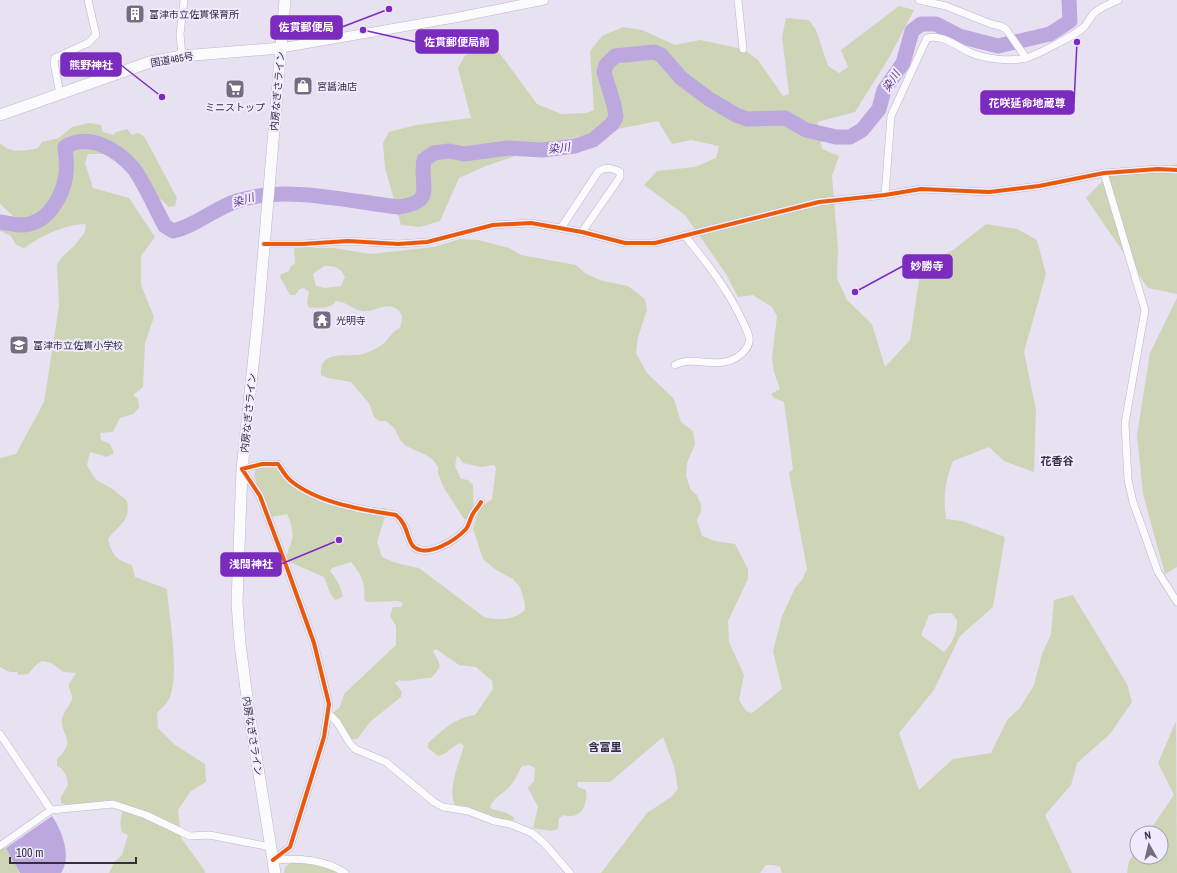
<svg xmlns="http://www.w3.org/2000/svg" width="1177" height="873" viewBox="0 0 1177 873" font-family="'Archivo Narrow','Noto Sans JP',sans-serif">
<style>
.green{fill:#ced5b7;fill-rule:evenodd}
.water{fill:#bca7df}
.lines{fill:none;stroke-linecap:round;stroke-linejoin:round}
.river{stroke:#bca7df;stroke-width:15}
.minor-casing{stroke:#bdb7c7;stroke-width:8}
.secondary-casing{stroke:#bdb7c7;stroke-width:10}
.trunk-casing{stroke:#bdb7c7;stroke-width:12}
.minor{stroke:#fbfafd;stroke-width:7}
.secondary{stroke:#fbfafd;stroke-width:9}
.trunk{stroke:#fbfafd;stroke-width:11}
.cycleway-casing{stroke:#f0eafe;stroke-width:6}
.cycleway{stroke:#e8590c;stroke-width:4}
.labels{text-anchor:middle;stroke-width:4;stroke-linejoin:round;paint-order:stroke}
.poi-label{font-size:10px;fill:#352e42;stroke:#f0eafe;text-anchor:start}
.street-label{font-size:10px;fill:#352e42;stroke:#f0eafe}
.water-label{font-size:11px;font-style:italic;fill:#583389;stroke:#f0eafe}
.neighbourhood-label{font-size:11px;font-weight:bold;fill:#352e42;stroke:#f0eafe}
.leader{fill:none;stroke:#7b2cbf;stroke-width:1.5}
.callout-dot{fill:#7b2cbf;stroke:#f0eafe;stroke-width:1.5}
.callout{fill:#7b2cbf;stroke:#7b2cbf;stroke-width:1.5}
.callout-label{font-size:11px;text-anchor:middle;font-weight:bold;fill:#fff}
</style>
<rect width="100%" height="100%" fill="#e7e1f2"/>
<g class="green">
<path d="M899,6l15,4 -24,46 -35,56 -38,10 5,27 17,7 -7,20 6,72 -1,30 10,22 25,24 13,43 25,-27 11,-73 32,-17 33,-26 31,5 20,11 9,34 -22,78 12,58 -2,62 -30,-11 -15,-14 -36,14c-8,21 -10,36 -7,58l16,2 43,16 -12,70 -33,29 -26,54 -35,43 20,57 34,-31 38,-6 16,-33 13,-12 14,-23 8,-31 9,-20 3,-34 19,-5 54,89 5,18 -22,32 -33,29 -6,22 -26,30 27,58h-290l-2,-6 -7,-2h-7l-6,8h-159l46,-60 24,-16 7,-8 -4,-23 -11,-29 -53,45h-32l-1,3 1,2 8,3c2,16 -5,30 -23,25l-4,4 -1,10 -7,2 -18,-3 5,-21 -10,-19 6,-7 1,-13 -6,-3 -7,1c-3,5 -8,16 -11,19 -6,8 -19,13 -21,23 8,4 19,3 25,11l-4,2c-19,-2 -36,-15 -56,-16 -8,-14 4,-43 9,-59l-3,-3c-9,2 -13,11 -23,13l-10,-8v-5c17,-14 24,-24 47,-28l18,-26 -1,-8 -16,-14 -17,-2 -23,-16 -3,2c7,14 11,14 -2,27 -10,-1 -22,5 -32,2l-4,3 7,9 -1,5 -30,24 -14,18h-5l-19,-26 7,-6 4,-13 52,-49v-19l-6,-10 3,-9h8l2,-4 -5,-2 -31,1 -3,-2c2,-15 -3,-27 -13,-38l-19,6 -2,3c7,8 11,16 13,26l-8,3 -5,-7 -6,-16 -37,-16c-1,-8 3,-13 5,-22 2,-6 -2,-19 -5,-25l-20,4 -13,-43 2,-7 16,-6 27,26 78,24 7,-5 3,3 -10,32 5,15 14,6 23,5 65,49c13,4 31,3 41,-7v-6l-5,-17 -7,-8 -17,-9 -13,-11 -10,-30 6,-20 13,-10 4,-31 -2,-3 -13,2 -18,-4 -6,-8 -2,11 6,13 7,1 5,5 1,25 -5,9h-5l-20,-31 -6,-14v-7l-5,-7 -7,-5 -20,-9 -6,-6 -5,-11 -9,-8h-7l-5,-4 -5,-14 -18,-21 -23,-4 -7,-3c-2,-27 26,-17 42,-21 6,-2 13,-5 17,-8 9,-5 10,-14 20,-18 2,-7 4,-13 -2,-18 -12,-10 -23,3 -36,1 -9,-1 -16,-10 -26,-10 -6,9 -17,6 -27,7l-2,-5 2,-11 -5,-4 -4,1 -5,6h-5l-10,-18 1,-3 8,-3 2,-5 4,-2 -1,-16h40l37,6 63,-7 26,-8 18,1 31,8 12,7 55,10 10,9 17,7 25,5 17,13 2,11 -9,27 -2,16 11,20 27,26 7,23 12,9 2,13 -8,19 -1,13 5,14 6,5 4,10v7l-4,8 5,16 13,5 20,3 13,25v10l-20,42 1,21 15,33 -5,25 7,11 6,2 30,-24 -9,-38 9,-35 13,-28 7,-8 5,-11 -18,-96 4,-4 -9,-67 -10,-4 -3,-4 9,-5 -6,-17 -2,-14 5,-42 -5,-9 -19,-12 -15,2 -12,-23 -41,-59 -41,-30 13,-14 38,-4 21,-9 3,-12 -28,-6 -19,4 -14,-23 -96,19 -76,26 -27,12 -19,43 -20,6 -19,-2 -16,-57 -2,-25 6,-11 27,-7 55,-7 -13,-50 7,-13 26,-7 7,3 39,53 24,10 25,-1 8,-3 -4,-59 12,-15 21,-9 19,3 33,15 25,-5 43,9 15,11 25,36 6,-2 -7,-57 4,-19 23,2 7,10 12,36 11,7 9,-6 -7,-17zM324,266c11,0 16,1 21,11l-4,9 -16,2 -9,-2 -3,-12zM938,613h13l6,7c0,14 -4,22 -13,32l-23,-17 8,-20z"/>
<path d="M89,123l12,2 2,7 10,3 3,-3 11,-3 5,6 6,-2 6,3 33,62 -2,8 -6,1 -52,-48 -13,-5h-16l-3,9 8,25 36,10 26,39 -14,19v29l13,32 -9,26 -2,44 -10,8 5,4 1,9 -6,6 -13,4 -7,14 -13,1 1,7 9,4 4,9 -7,4 -17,-5 -3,13 8,14 19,11 13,11c4,21 -8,23 -19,38 4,16 8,21 24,26l3,12 32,12c2,27 14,90 1,112 -3,5 -8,8 -11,12l1,15 17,17 30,19 1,18 -15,9 -13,19 3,28 24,33v2h-96l6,-12 7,-6 6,-20 -6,-3c-3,-9 -1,-16 2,-24l-11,-6 -8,-2 -2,4 -35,1 -7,-2v-6l7,-12c-1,-8 -3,-16 -11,-19v-7c21,-20 3,-23 5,-40 1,-8 8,-12 10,-20 1,-5 -4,-10 -3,-15l7,-11 -12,-1 -13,-9 -9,-2 -6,4 -8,9 -9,1 -2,-3h-7l-10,-5v-209l16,-4 28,-52 15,-96 -2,-42 5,-7 13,-12 10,-13 1,-8c-21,0 -45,12 -62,24l-8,-3 -5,-9 -11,-5v-16l14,2 -14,-13v-61c10,11 25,8 38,5l4,-6 17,-4 13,-11z"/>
<path d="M1177,164v130l-29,-6 -62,-90 23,-24 49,-5z"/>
<path d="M1177,298v269l-12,7 -22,-80 -6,-59 13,-82z"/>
<path d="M1176,721l1,152h-50l2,-12 8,-11v7h24v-24h-13l26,-38 -16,-32z"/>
<path d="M0,847l8,1 11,25h-19z"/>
<path d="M300,861l33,8 3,4h-52c0,-9 8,-11 16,-12z"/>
</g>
<path class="water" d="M52,816c10,15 20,40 9,57h-41l-14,-25z"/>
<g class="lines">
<path class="river" d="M0,222c7,1 14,3 21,3 26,0 42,-28 45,-51 1,-8 0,-18 -1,-27 24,-15 53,3 69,22 10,13 22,41 31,57l8,5c23,-5 42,-23 64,-30 50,-16 110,0 161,6 39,-5 21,-21 26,-47l10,-7 15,-2 15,3 44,-6 34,2 33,-4 18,-6 19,-16 4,-7 -2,-12 -10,-33 2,-7 9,-9 39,-4 7,3 20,23 28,21 27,16 11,4 38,-1 21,12 30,7h14l12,-7 17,-21 5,-19 19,-27 9,-32 9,-7h15l23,12 39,10 52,-12 20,-13 -1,-21"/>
<defs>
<g id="minor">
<path d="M738,0l5,49"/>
<path d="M919,0l27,6 45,18 9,2 6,3 20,29"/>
<path d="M182,56l-2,-22 4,-34"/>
<path d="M60,94l-6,-31 1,-5 33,-15 8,-8 -8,-35"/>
<path d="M1104,173l41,137 -20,113 3,57 5,22 25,70 19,30"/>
<path d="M885,195l6,-79 36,-78c16,-4 29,8 42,14 15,7 41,10 57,6 11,-3 49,-23 57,-30 4,-4 7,-10 11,-15 6,-5 17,-10 24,-13"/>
<path d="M561,228l37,-56c7,-6 14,-4 22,0v5l-38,55"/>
<path d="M264,244h38l46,-3 50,3 29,-2 66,-17 38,-2 51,9 43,11h30l164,-41 66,-7 36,-6 68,3 50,-6 65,-13 54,-4 19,1"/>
<path d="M675,365c17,-9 35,2 54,-4 9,-3 22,-12 20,-24 -1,-6 -6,-14 -8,-19 -14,-30 -35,-56 -55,-81"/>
<path d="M329,714l8,8 12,20 6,7 31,13 48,40 9,5 25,4 26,10 16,3 22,9 12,10 26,30"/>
<path d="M0,734l51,76"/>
<path d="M0,846l51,-36 62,-6 33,11 44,21 19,-1 62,12"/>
<path d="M273,860l17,-13 34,-110 5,-33 -15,-61 -27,-75 -27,-72 -18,-27 20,-5h16c4,6 8,13 13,17 27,22 72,29 105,34 12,9 11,26 18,32 14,11 42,-7 52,-18 4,-5 4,-12 8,-17 2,-3 5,-6 7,-10"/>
<path d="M273,860c25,-2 51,-1 72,13"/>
</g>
<path id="secondary" d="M281,48l173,-30 90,-18"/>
<g id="trunk">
<path d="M0,115l150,-53 32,-6 99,-8"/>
<path d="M275,873l-26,-161 -9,-68 -3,-41 5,-134 16,-151 27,-318"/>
</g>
</defs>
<use href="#minor" class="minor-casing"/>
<use href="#secondary" class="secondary-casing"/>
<use href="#trunk" class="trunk-casing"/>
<use href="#minor" class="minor"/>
<use href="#secondary" class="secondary"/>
<use href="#trunk" class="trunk"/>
<defs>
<g id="cycleway">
<path d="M264,244h38l46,-3 50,3 29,-2 66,-17 38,-2 51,9 43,11h30l164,-41 66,-7 36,-6 68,3 50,-6 65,-13 54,-4 19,1"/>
<path d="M273,860l17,-13 34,-110 5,-33 -15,-61 -27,-75 -27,-72 -18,-27 20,-5h16c4,6 8,13 13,17 27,22 72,29 105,34 12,9 11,26 18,32 14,11 42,-7 52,-18 4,-5 4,-12 8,-17 2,-3 5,-6 7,-10"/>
</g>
</defs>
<use href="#cycleway" class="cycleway-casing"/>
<use href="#cycleway" class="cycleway"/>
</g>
<defs>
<symbol id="building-square" viewBox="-11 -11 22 22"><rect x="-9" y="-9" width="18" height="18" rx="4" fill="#736d80" stroke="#f0eafe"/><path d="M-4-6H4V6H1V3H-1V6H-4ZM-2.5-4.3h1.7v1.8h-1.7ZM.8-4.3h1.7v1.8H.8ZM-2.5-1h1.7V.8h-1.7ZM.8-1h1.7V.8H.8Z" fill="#fff"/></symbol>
<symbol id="shop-square" viewBox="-11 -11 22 22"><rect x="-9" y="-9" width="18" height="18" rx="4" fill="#736d80" stroke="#f0eafe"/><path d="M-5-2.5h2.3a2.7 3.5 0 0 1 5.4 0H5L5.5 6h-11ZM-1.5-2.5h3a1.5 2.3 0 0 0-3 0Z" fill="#fff"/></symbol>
<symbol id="supermarket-square" viewBox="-11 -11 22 22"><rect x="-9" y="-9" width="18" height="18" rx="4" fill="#736d80" stroke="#f0eafe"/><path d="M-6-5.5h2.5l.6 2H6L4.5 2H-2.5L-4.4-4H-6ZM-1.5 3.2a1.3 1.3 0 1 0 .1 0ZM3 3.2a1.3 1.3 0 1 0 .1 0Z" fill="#fff"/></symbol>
<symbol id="temple-square" viewBox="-11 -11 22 22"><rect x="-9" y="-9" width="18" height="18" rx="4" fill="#736d80" stroke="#f0eafe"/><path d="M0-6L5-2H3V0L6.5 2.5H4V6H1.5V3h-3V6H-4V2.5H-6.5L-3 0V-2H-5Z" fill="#fff"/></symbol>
<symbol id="school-square" viewBox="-11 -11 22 22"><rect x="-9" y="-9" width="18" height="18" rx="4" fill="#736d80" stroke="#f0eafe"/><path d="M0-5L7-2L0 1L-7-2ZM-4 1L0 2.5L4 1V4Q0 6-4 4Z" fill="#fff"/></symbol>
</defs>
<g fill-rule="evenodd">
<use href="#building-square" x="124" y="3" width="22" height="22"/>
<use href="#shop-square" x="292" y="75" width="22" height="22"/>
<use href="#supermarket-square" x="224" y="78" width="22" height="22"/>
<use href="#temple-square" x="311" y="309" width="22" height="22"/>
<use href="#school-square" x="8" y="334" width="22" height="22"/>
</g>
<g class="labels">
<g class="poi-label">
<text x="149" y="18">富津市立佐貫保育所</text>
<text x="317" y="90">宮醤油店</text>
<text x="235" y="111" text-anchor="middle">ミニストップ</text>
<text x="336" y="324">光明寺</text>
<text x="33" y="349">富津市立佐貫小学校</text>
</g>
<g class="street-label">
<text transform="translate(172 59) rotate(-10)" y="4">国道465号</text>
<text transform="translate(277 91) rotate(-85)" y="4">内房なぎさライン</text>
<text transform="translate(248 413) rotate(-84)" y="4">内房なぎさライン</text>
<text transform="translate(253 736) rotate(81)" y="4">内房なぎさライン</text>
</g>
<g class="water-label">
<text transform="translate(891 81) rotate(-58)" y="4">染川</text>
<text transform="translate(559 148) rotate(-7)" y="4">染川</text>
<text transform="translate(243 200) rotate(-17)" y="4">染川</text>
</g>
<g class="neighbourhood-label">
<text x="1057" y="465">花香谷</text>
<text x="605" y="751">含富里</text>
</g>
</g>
<path class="leader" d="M389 9L342 27M363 30L416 42M162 97L121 65M1077 42L1074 103M855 292L903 266M339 540L281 564"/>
<g class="callout-dot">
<circle cx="389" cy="9" r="4"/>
<circle cx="363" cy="30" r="4"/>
<circle cx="162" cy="97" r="4"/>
<circle cx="1077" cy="42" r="4"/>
<circle cx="855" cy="292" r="4"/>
<circle cx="339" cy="540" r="4"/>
</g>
<g class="callout">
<rect x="271" y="16" width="71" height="23" rx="4"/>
<rect x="416" y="30" width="82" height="23" rx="4"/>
<rect x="61" y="53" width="60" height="23" rx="4"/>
<rect x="981" y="91" width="93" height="23" rx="4"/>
<rect x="903" y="255" width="49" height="23" rx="4"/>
<rect x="221" y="553" width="60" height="23" rx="4"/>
</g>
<g class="callout-label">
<text x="306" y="31">佐貫郵便局</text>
<text x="457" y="46">佐貫郵便局前</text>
<text x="91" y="69">熊野神社</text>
<text x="1027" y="107">花咲延命地蔵尊</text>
<text x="927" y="270">妙勝寺</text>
<text x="251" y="568">浅間神社</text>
</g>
<g transform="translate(1149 845) rotate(352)"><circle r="19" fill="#f0eafe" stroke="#a59fb3"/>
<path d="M0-3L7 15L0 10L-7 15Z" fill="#736d80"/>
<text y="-6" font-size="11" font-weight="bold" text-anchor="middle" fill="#352e42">N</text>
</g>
<path d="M10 857v6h126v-6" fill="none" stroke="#352e42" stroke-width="2"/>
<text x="16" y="857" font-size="12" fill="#352e42" stroke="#f0eafe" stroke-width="3" paint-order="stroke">100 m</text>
</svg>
